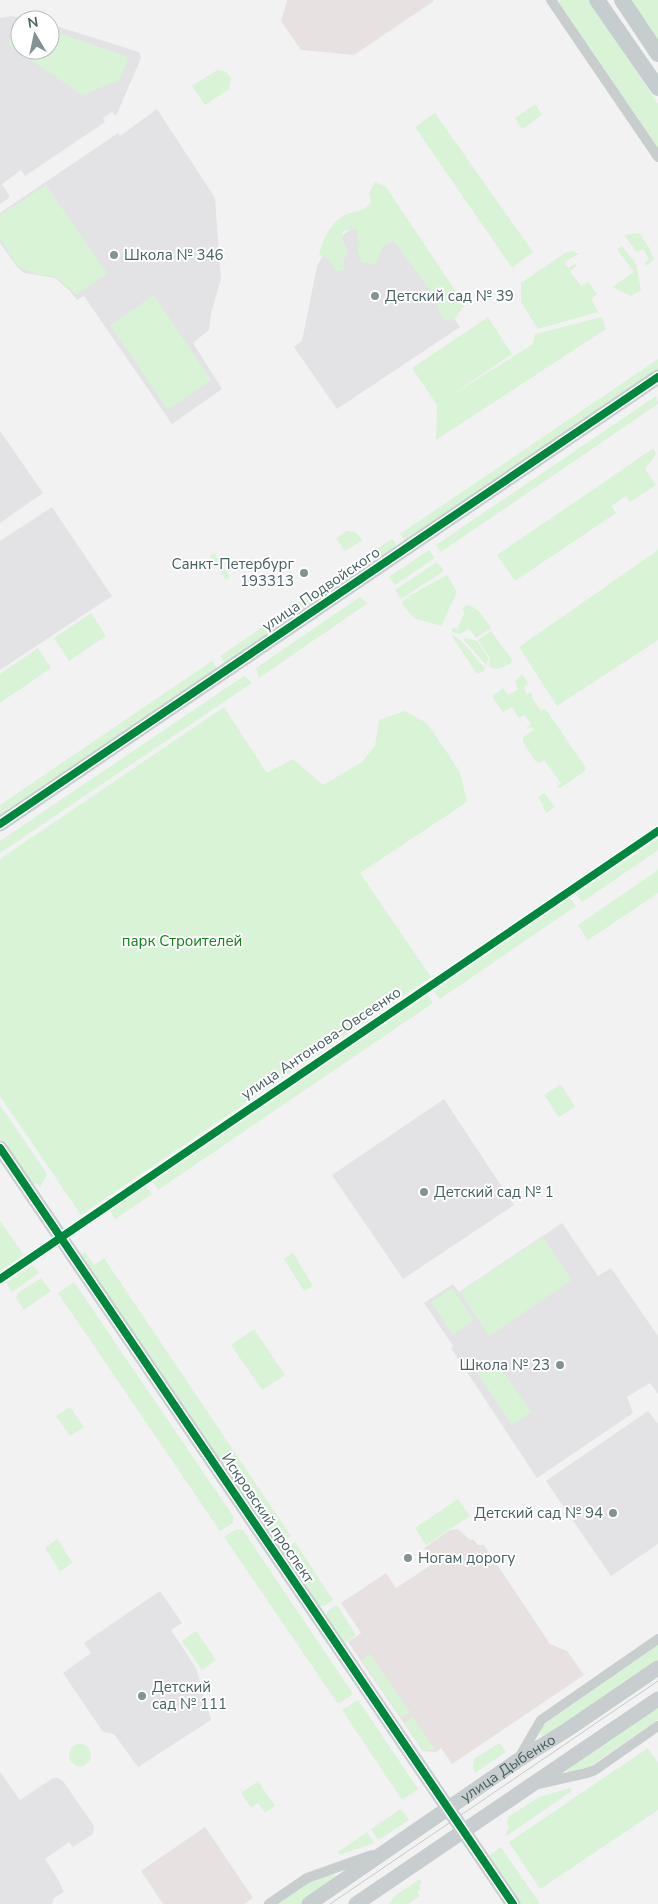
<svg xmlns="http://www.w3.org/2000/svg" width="658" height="1904" viewBox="0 0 658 1904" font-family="'Nunito Sans',sans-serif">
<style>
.commercial{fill:#e7e2e1}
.education{fill:#e3e3e5}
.green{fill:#d8f3d6}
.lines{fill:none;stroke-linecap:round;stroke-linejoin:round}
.street{stroke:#c8cece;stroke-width:10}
.secondary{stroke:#c8cecf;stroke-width:15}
.primary{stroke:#c6cdce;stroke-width:16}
.tram{stroke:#c5c9c9;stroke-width:1}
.cycleway-casing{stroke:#fff;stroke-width:11}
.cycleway{stroke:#00873e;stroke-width:8}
.poi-dot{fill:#839394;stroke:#fff;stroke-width:2}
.labels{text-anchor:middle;stroke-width:4;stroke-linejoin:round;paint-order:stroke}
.poi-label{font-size:15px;fill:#476061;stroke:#fff;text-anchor:start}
.street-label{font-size:15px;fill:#476061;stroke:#fff}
.park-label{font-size:15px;fill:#0f8516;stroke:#fff}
</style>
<rect width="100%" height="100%" fill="#f3f2f3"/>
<g class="commercial">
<path d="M287,0h146l1,1 -80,54 -53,-5 -20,-29z"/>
<path d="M458,1529l12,11 3,-1 5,6h6l66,99 17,7 17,24 -132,89 -11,-16 -5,4 -13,-1 -75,-109 13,-9 -20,-30 45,-30 10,15 38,-25 -10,-15 26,-18z"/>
<path d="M205,1827l48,71 -9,6h-81l-22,-33z"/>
</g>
<g class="education">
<path d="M11,16l26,4h-17v30h30v-26l89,28 2,6 -25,58 -4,-4 -9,6 2,4 -80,54 -4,-6 -19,14 8,13 -10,7v-186z"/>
<path d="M157,109l58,89 5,69 1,12 -10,34 -2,17 -16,13 29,46 -50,35 -88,-128 -7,4 -7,-9 -15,-13 -31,-5 -7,-6 -17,-24v-30l118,-80 2,3z"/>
<path d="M379,209l81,118 -123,82 -43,-62 8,-6 15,-75 12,-21z"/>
<path d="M0,431l43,62 -43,30z"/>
<path d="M52,507l60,89 -112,74v-129z"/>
<path d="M444,1099l70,106 -111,74 -71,-104z"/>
<path d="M562,1223l36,53 13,-8 47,68v58l-8,-11 -23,14 6,16 -96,65 -86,-130 2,-2 -29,-43 29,-19 6,8z"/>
<path d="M648,1411l10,13v120l-47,32 -65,-95z"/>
<path d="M160,1591l22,32 -11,7 25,38 15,52 -73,47 -24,-33 -11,-2 -40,-59 28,-20 -7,-10z"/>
<path d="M0,1772l20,28 33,-22h5l5,3 31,45 -1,8 -20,13 -4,-5 -24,17 14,22 5,11 -10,6 -2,6h-52z"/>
</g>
<g class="green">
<path d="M560,0h28l70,104v44l-99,-146z"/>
<path d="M630,0h28v42z"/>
<path d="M19,19l3,1h-2v30h30v-20l78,27 -8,23 -38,15 -73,-50z"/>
<path d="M217,70l9,2 5,6 -2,11 -24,16 -13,-19z"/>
<path d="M535,104l7,11 -20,14 -7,-11z"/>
<path d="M435,113l98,139 -21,16 -97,-141z"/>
<path d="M375,182l11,5 79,118 -12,16 -10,-2 -5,-11v-6l-44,-61 -11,5 -7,19 -14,-3 -4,-10 -1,-23 -14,2 -1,8 6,12 -5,11 2,8 -9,2 -9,-15 -8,-2c4,-16 13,-37 31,-42 10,-2 14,-3 21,-10l-2,-10z"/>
<path d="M46,185l61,88 -31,22 -20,-18 -20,-3 -18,-7 -18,-28v-24z"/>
<path d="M639,233l11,16 4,10 -8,7 -1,-4 4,-3 -6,-10 -6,3 -13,-17z"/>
<path d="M622,246l14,18 5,26 -10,6 -19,-9 22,-15 -17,-23z"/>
<path d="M572,251l7,3 -15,8 4,6 7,-4 1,2 -6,5 11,15 7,-4 9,12 -6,5 7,13 -60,17 -17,-27v-19l44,-30z"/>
<path d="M154,295l57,85 -43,30 -58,-85z"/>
<path d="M488,317l24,37 -63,43 84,-53 2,-10 67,-17 4,12 -170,111 1,-35 -25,-37z"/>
<path d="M658,359v12l-252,172 -6,-9z"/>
<path d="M656,396l2,8 -217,148 -5,-7z"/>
<path d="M654,448l2,6 -11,15 11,16 -26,17 -4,-6 -15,10 5,7 -101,68 -18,-26z"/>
<path d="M347,531l8,1 8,8 -18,11 -9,-13z"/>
<path d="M390,540h3l4,6 -19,14 -6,-8z"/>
<path d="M429,550l6,8 -40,27 -6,-8z"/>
<path d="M658,550v90l-101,66 -38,-59z"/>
<path d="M214,553l16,24 -4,3 -16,-24z"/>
<path d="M365,557l6,9 -145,98 -6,-8z"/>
<path d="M437,562l7,9 -43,28 -6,-9z"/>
<path d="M447,575l10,17 -16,34 -27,-8 -12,-14 1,-4 5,-3 5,7 -4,-8z"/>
<path d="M360,597l8,6 -109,75 -3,-10z"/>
<path d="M466,605c13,1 18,14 25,23l-15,10 -5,-7 -3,-2 -8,5 -8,-2v-4l5,1 8,-17 -3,-2z"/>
<path d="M91,613l15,23 -37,25 -15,-23z"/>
<path d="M491,631l22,30c-7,6 -17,11 -24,5l1,-8 -12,-18z"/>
<path d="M451,635c11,2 25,25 34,33l-1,3 -7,3z"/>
<path d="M465,638l12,3 11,17 -1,8 -23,-26z"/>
<path d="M38,648l13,20 -51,35v-29z"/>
<path d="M212,661l6,9 -218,148v-13z"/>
<path d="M522,674l6,9 -4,4 2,7 5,-2 3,9 7,10 4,-3 41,60 -1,3 -25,17 -4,-1 5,-4 -17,-23 -5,3 -3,-1 -13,-20v-5l11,-7 -2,-3 -5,2 -1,-1 5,-4 -7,-9 -5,3 -7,-11 -9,5 -11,-16 11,-8 5,7 10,-6 -3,-8z"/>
<path d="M244,676l8,7 -252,170v-12z"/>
<path d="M224,707l43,66 26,-14 30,26 39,-23 13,-16 4,-26 26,-9 22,12 33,49 7,30 -107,71 71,104 -350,238 -81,-119v-237z"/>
<path d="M544,793l11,14 -9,6 -3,-6 1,-1 -6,-9z"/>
<path d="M658,839v11l-76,52 -6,-8z"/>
<path d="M658,870v23l-70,47 -10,-15z"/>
<path d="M570,898l6,8 -136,93 -6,-8z"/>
<path d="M428,995l5,8 -275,187 -5,-8z"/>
<path d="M561,1084l14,23 -16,10 -15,-22z"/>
<path d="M0,1105l47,69 -7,14 -4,-5 -4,2 -32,-47z"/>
<path d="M146,1186l6,8 -37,25 -5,-8z"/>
<path d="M0,1221l24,34 -24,16z"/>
<path d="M543,1237l29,43 -83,56 -29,-44z"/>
<path d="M85,1252l9,13 10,-7 187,278 -15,9 -196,-289z"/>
<path d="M293,1253l20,33 -9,5 -20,-32z"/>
<path d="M33,1265l6,8 -27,19 -6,-9z"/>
<path d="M41,1278l10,13 -27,19 -8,-12 2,-5z"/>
<path d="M74,1282l159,234v7l-13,8 -162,-238z"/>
<path d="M452,1288l22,32 -21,15 -22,-33z"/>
<path d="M254,1329l31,46 -23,15 -31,-45z"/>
<path d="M497,1362l34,50 -19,13 -34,-51z"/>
<path d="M70,1407l14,20 -14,9 -14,-20z"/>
<path d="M458,1499l12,17 -44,29 -11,-17z"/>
<path d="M237,1529l6,1 110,164 -15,10 -114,-167z"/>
<path d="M57,1539l16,24 -13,8 -15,-23z"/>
<path d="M295,1542l38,58 -9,6h-6l-37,-54z"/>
<path d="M337,1605l19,30 -12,9 -19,-27 3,-6z"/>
<path d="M196,1631l20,29 -14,10 -20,-29z"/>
<path d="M658,1645v17l-93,63 -23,11 -2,-1 2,-8 4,-4z"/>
<path d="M370,1654l40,58 -9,6 -39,-58z"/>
<path d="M358,1700l60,89 -16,11 -60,-90z"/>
<path d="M658,1703v17l-69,47 -19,6 -3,-2 18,-18z"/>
<path d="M412,1717l24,33h-13l-19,-27z"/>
<path d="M499,1743l7,9 -31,21 -2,-6 1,-8z"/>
<circle cx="80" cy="1755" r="11"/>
<path d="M648,1748l10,15v47l-118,79 -31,-47z"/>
<path d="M258,1781l17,25 -10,7 -7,-10 -7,5 -10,-15z"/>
<path d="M570,1788l2,3 -66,45 1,-6 3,-3 -3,-4 1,-6 31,-20z"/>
<path d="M401,1809l8,11 -31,20 -7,-11z"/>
<path d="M367,1832l7,11 -34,12 -2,-3z"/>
<path d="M501,1847l39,57h-21l-32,-47z"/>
<path d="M333,1874l4,3 -34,27h-25l32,-22z"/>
<path d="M420,1879l2,4 -3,2 2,4 -4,3 3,4 -12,8h-20l7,-8z"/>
</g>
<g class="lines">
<g class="street">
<path d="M551,0l107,157"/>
<path d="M0,1279l658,-448"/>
<path d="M519,1758l22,-38 117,-81"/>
<path d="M538,1784l49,-11 8,-3 63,-44"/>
<path d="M269,1904l38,-26 65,-23"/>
</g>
<g class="secondary">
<path d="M0,824l658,-447"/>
<path d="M0,1148l513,756"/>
<path id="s1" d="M309,1904l208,-143 50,-31 91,-62"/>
<path d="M356,1904l302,-205"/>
</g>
<g class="primary">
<path d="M597,0l61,88"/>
<path d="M622,0l36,54"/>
</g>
<path class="tram" d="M330,1904l328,-223"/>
<defs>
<g id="cycleway">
<path d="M0,824l658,-447"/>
<path d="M0,1148l513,756"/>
<path d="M0,1279l658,-448"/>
</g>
</defs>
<use href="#cycleway" class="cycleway-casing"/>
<use href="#cycleway" class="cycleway"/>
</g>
<g class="poi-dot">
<circle cx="114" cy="255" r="5"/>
<circle cx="375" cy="296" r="5"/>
<circle cx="304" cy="573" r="5"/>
<circle cx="424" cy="1192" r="5"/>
<circle cx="560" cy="1365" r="5"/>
<circle cx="613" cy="1513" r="5"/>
<circle cx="408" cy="1558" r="5"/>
<circle cx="142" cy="1696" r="5"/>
</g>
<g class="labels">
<g class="poi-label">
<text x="124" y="260">Школа № 346</text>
<text x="385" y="301">Детский сад № 39</text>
<text x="294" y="569" text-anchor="end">Санкт-Петербург<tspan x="294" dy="17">193313</tspan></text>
<text x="434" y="1197">Детский сад № 1</text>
<text x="550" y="1370" text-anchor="end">Школа № 23</text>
<text x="603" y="1518" text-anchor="end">Детский сад № 94</text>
<text x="418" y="1563">Ногам дорогу</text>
<text x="152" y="1692">Детский<tspan x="152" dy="17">сад № 111</tspan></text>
</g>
<g class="street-label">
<text transform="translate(321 589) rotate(-34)" y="5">улица Подвойского</text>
<text transform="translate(321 1043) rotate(-34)" y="5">улица Антонова-Овсеенко</text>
<text transform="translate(268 1518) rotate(56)" y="5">Искровский проспект</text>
<text dy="5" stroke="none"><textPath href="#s1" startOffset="241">улица Дыбенко</textPath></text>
</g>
<g class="park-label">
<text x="182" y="946">парк Строителей</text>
</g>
</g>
<g transform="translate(35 35) rotate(351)"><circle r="24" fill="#ffffff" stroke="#b5bfc0"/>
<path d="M0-4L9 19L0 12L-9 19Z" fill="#839394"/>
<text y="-8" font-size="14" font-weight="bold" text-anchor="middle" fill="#476061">N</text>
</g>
</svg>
